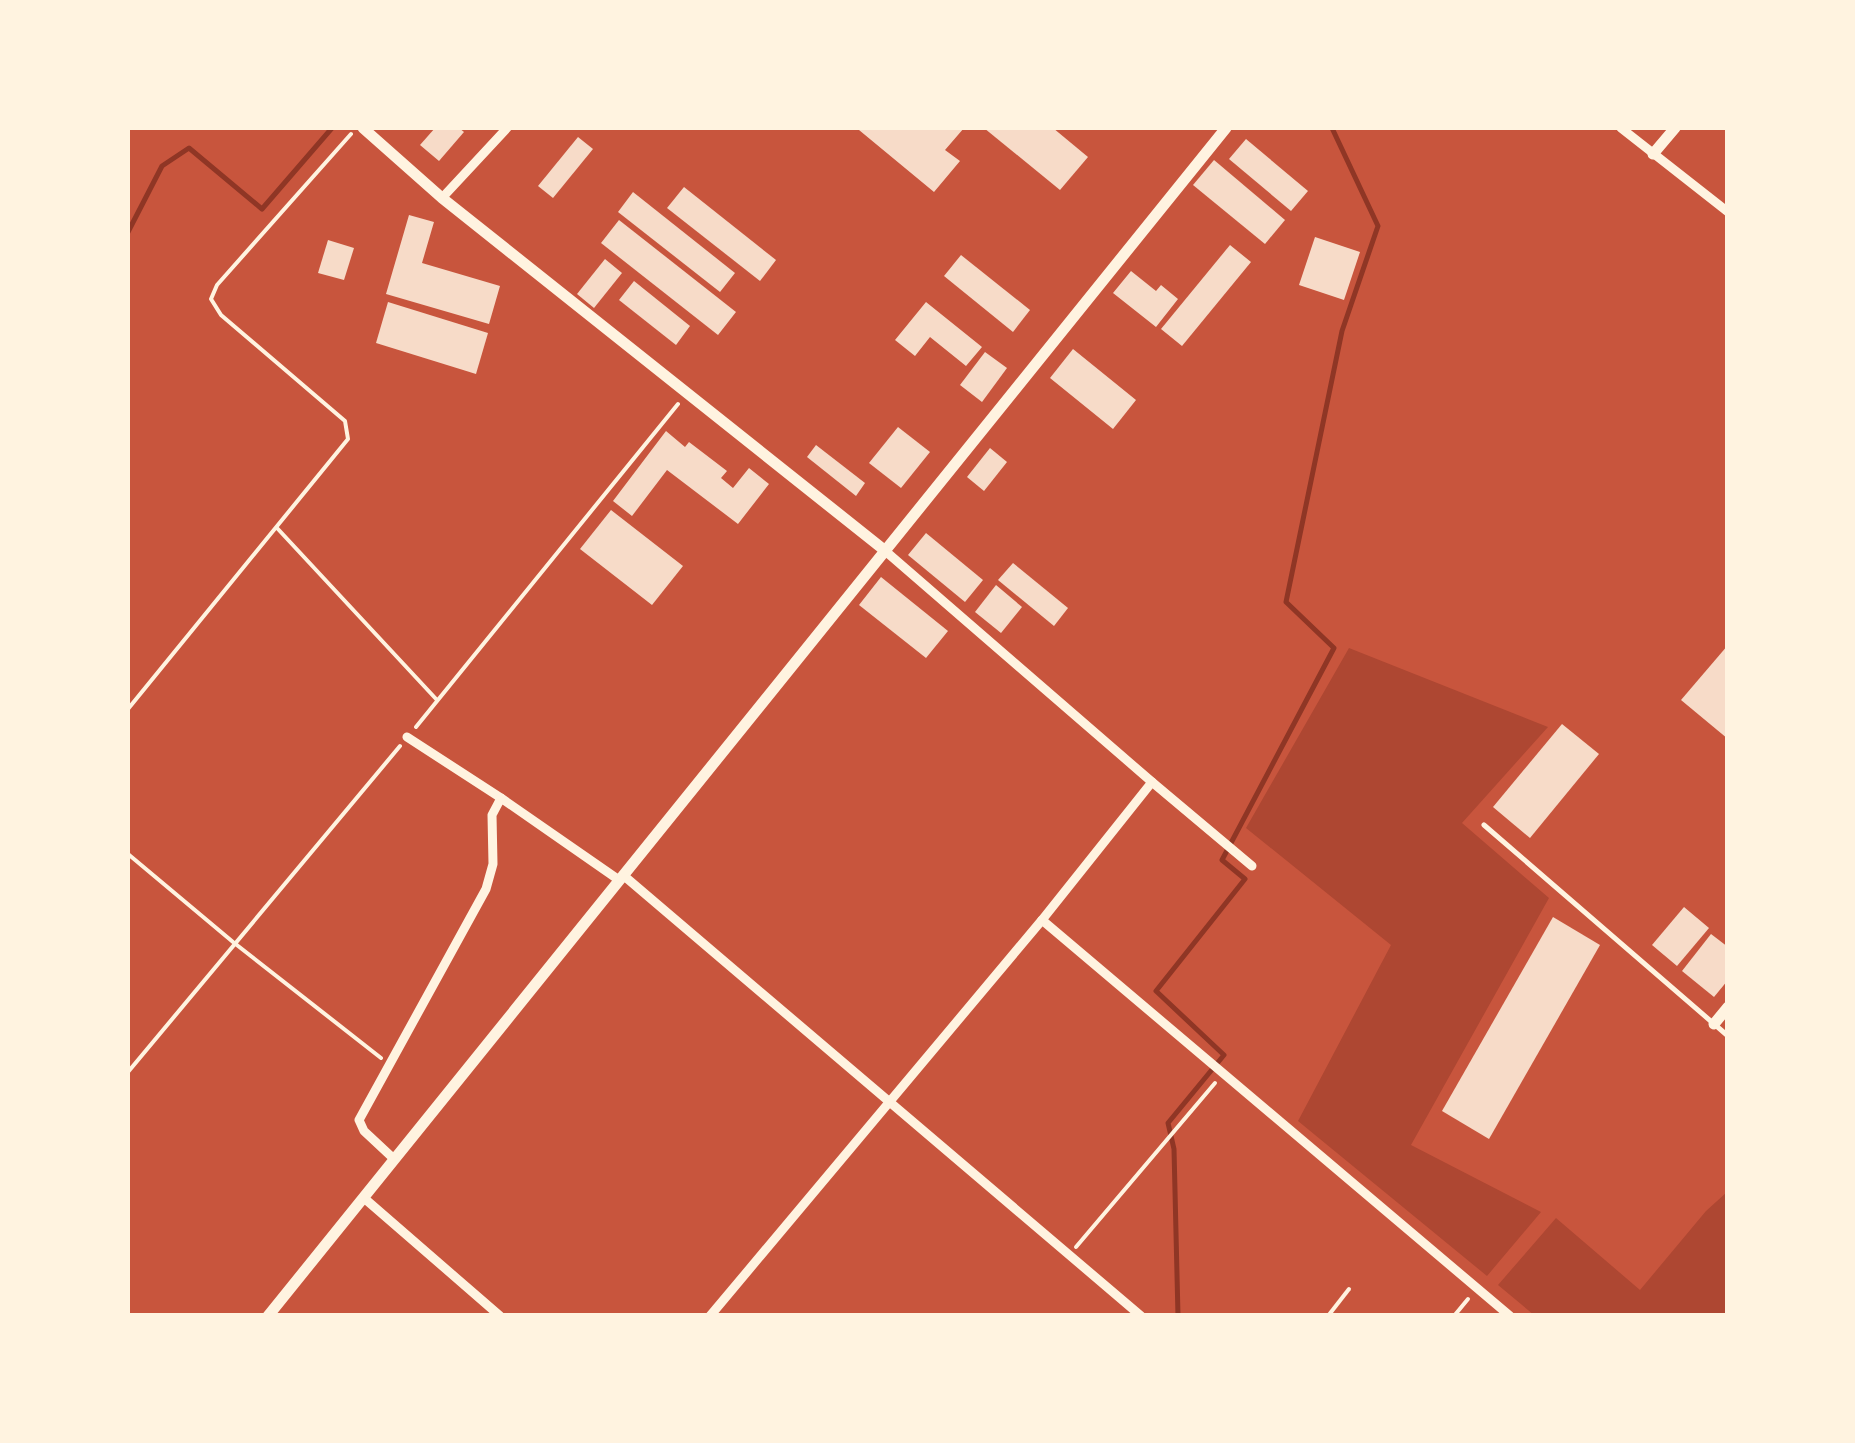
<svg xmlns="http://www.w3.org/2000/svg" width="1855" height="1443" viewBox="0 0 1855 1443" font-family="'PT Sans',sans-serif">
<style>
.green{fill:#ae4732}
.lines{fill:none;stroke-linecap:round;stroke-linejoin:round}
.stream{stroke:#8f3625;stroke-width:5}
.building{fill:#f7dbc8}
.path{stroke:#fff3e0;stroke-width:4}
.service{stroke:#fff3e0;stroke-width:5}
.minor{stroke:#fff3e0;stroke-width:9}
.tertiary{stroke:#fff3e0;stroke-width:11}
</style>
<rect width="100%" height="100%" fill="#c8553d"/>
<g class="green">
<path d="M1349,648l199,79 -86,96 87,75 -138,247 130,67 -54,64 -189,-155 93,-176 -145,-117z"/>
<path d="M1727,1192v123h-193l-36,-30 58,-67 84,72 66,-79z"/>
</g>
<g class="lines">
<g class="stream">
<path d="M128,232l34,-66 27,-18 73,61 70,-81"/>
<path d="M1178,1316l-4,-167 -6,-26 56,-68 -68,-64 89,-112 -23,-19 112,-212 -48,-46 56,-271 36,-105 -46,-98"/>
</g>
</g>
<g class="building">
<path d="M435,128h24l5,4 -25,29 -19,-16z"/>
<path d="M860,128h104l-19,22 15,11 -26,31 -75,-62z"/>
<path d="M984,128h69l35,29 -28,33z"/>
<path d="M578,137l15,12 -40,49 -15,-12z"/>
<path d="M1246,139l62,52 -17,20 -62,-52z"/>
<path d="M1214,160l71,60 -20,24 -72,-59z"/>
<path d="M684,187l92,73 -16,21 -93,-73z"/>
<path d="M633,192l102,81 -15,19 -102,-80z"/>
<path d="M409,215l25,7 -12,41 78,23 -11,38 -103,-30z"/>
<path d="M619,220l117,92 -18,23 -117,-92z"/>
<path d="M1315,237l45,15 -16,48 -45,-15z"/>
<path d="M328,240l26,8 -10,32 -26,-7z"/>
<path d="M1230,245l21,17 -69,84 -21,-17z"/>
<path d="M961,255l69,55 -17,22 -69,-56z"/>
<path d="M605,259l17,14 -28,35 -17,-14z"/>
<path d="M1131,271l25,20 5,-6 17,14 -22,28 -43,-34z"/>
<path d="M634,281l56,45 -14,19 -57,-45z"/>
<path d="M388,302l100,31 -12,41 -100,-31z"/>
<path d="M926,302l56,45 -16,19 -36,-29 -15,19 -20,-16z"/>
<path d="M1073,349l63,51 -23,29 -63,-51z"/>
<path d="M985,352l22,16 -25,34 -22,-17z"/>
<path d="M898,427l32,25 -29,36 -32,-25z"/>
<path d="M666,431l19,16 4,-5 38,29 -6,7 12,10 16,-20 20,16 -31,40 -71,-54 -35,46 -19,-15z"/>
<path d="M816,445l49,38 -9,13 -49,-39z"/>
<path d="M990,448l17,14 -23,29 -17,-14z"/>
<path d="M611,510l72,56 -31,39 -72,-56z"/>
<path d="M926,533l57,47 -18,22 -57,-47z"/>
<path d="M1013,563l55,45 -14,18 -56,-46z"/>
<path d="M881,577l67,54 -22,27 -67,-53z"/>
<path d="M996,585l26,22 -21,26 -26,-21z"/>
<path d="M1728,645v94l-47,-39z"/>
<path d="M1562,724l37,30 -69,84 -37,-31z"/>
<path d="M1684,907l25,21 -32,38 -25,-21z"/>
<path d="M1553,917l47,28 -111,194 -47,-28z"/>
<path d="M1711,934l17,13v33l-14,17 -32,-26z"/>
</g>
<g class="lines">
<g class="path">
<path d="M277,528l160,172"/>
<path d="M128,709l220,-270 -3,-18 -124,-106 -10,-16 6,-14 134,-151"/>
<path d="M416,727l262,-323"/>
<path d="M128,854l105,88 148,116"/>
<path d="M128,1072l272,-326"/>
<path d="M1076,1247l139,-164"/>
<path d="M1328,1316l21,-27"/>
<path d="M1454,1316l14,-17"/>
</g>
<path class="service" d="M1484,825l244,211"/>
<g class="minor">
<path d="M1621,128l107,84"/>
<path d="M442,198l65,-70"/>
<path d="M407,737l94,61"/>
<path d="M1152,782l100,84"/>
<path d="M623,875l518,441"/>
<path d="M1042,920l468,396"/>
<path d="M394,1159l-30,-28 -5,-11 127,-231 7,-25 -1,-49 9,-17 118,82"/>
<path d="M364,1198l136,118"/>
<path d="M710,1316l332,-396 110,-138 -269,-233"/>
</g>
<g class="tertiary">
<path d="M363,128l79,70 441,351"/>
<path d="M1653,154l22,-26"/>
<path d="M1714,1024l14,-17"/>
<path d="M268,1316l958,-1188"/>
</g>
</g>
<rect width="1855" height="1443" fill="none" stroke="#fff3e0" stroke-width="260"/>
</svg>
